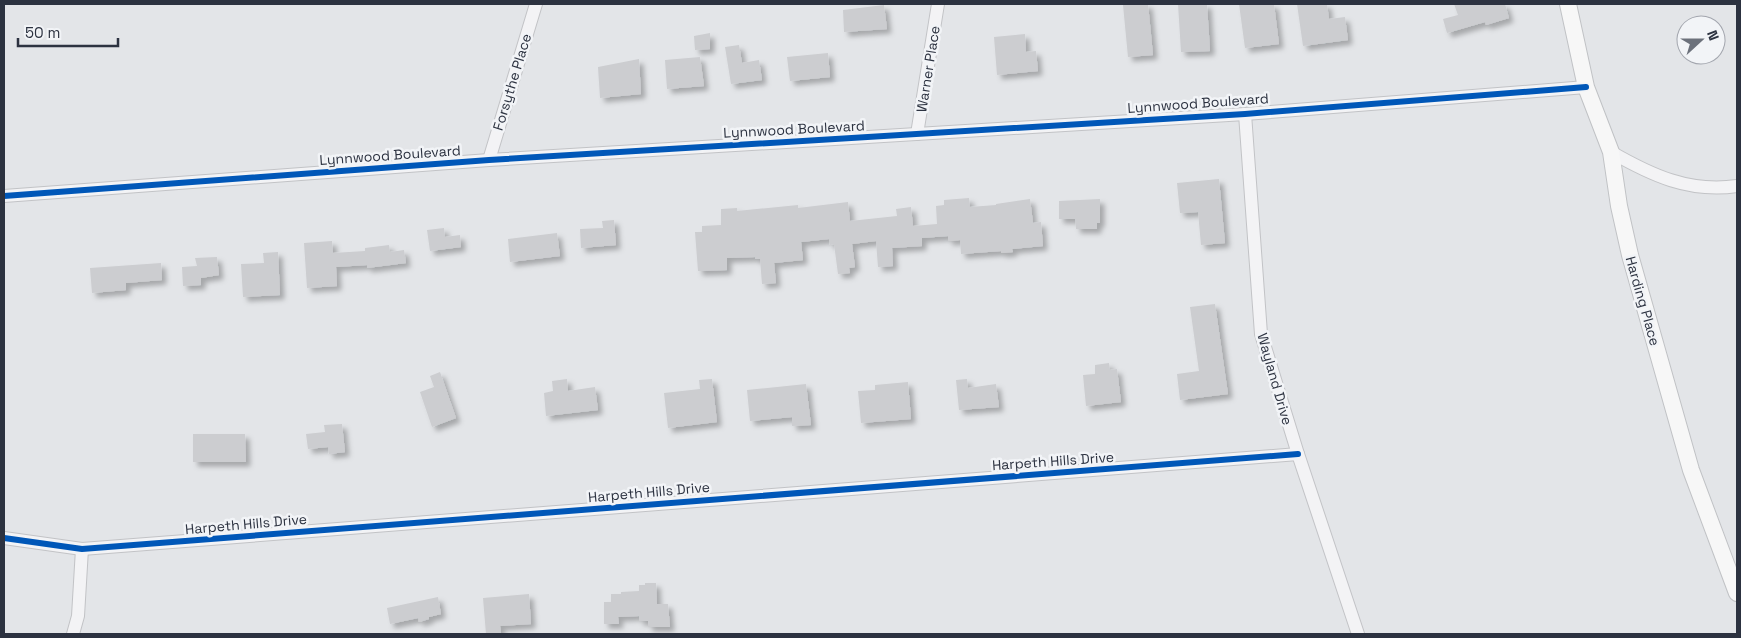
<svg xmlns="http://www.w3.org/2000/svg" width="1741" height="638" viewBox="0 0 1741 638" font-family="'Space Grotesk',sans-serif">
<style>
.building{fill:#cccdd0;filter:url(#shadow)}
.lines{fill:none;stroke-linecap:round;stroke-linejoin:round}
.minor-casing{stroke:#c2c3c6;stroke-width:14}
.major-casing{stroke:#c0c2c5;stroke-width:18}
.minor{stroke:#f3f3f5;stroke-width:12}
.major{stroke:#f7f7f7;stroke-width:16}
.cycleway-casing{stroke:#f2f4f7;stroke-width:9}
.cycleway{stroke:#0057b8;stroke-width:6}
.labels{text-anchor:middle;stroke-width:5;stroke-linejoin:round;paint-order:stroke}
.street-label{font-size:14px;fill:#2c3240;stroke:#f2f4f7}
</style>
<defs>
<filter id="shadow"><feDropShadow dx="4.5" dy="4.5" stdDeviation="2.5" flood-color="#0004"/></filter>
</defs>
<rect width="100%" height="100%" fill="#e3e5e8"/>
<g class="building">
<path d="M1148,4l5,51 -25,2 -5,-52z"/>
<path d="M1178,4h29l3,47 -29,1z"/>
<path d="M1239,4h35l5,40 -34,4z"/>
<path d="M1297,4h30l2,15 16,-2 3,23 -45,6z"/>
<path d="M1454,4h51l4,14 -23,7 -1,-3 -38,11 -4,-14 15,-4z"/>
<path d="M884,5l3,24 -43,3 -1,-22z"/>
<path d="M710,33v16l-15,1 -1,-14z"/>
<path d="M1025,34l1,18 10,-1 2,20 -41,4 -3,-38z"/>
<path d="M739,45l3,18 17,-3 3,20 -31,4 -6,-37z"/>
<path d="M828,53l2,24 -40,4 -3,-24z"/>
<path d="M700,57l4,29 -37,3 -2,-29z"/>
<path d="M639,59l2,35 -41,4 -2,-31z"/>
<path d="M1219,179l6,64 -24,2 -3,-33 -18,1 -3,-30z"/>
<path d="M969,198l1,9 26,-2v-1l34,-5 3,24 8,-1 2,24 -31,3 1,3 -12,1v-2l-40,3 -1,-14 -12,1v-5l-26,2v8l-30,2 1,18 -15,1 -2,-26 -24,3 3,23 -6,1 1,5 -12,1 -4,-30 -4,1 -1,-6 -28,3 2,18 -29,3 2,20 -14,1 -2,-25h-5v-2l-28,1v12l-29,1 -3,-39h7v-6l19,-1v-16l16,-1v3l61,-6v3l50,-6 2,19 47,-5 -1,-7 15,-2 2,19 24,-2 -1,-18 8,-1v-5z"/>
<path d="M1100,199v24h-3v6h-21l-1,-10h-16v-18z"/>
<path d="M614,220l2,25 -35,3 -1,-19 23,-1 -1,-7z"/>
<path d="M444,228l1,9 15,-2 1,12 -31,4 -3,-21z"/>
<path d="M557,233l3,23 -50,6 -2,-23z"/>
<path d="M332,241l1,12 32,-2v-3l24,-3 1,7 14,-2 2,13 -39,5v-3l-31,2 1,19 -30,2 -3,-45z"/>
<path d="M278,252l2,43 -37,2 -2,-33 23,-1 -1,-10z"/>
<path d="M217,257l2,18 -18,3v7l-18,1 -1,-19 15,-1 -2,-8z"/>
<path d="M161,263l1,17 -36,3v7l-34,3 -2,-25z"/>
<path d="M1215,304l13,90 -48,6 -3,-26 22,-3 -9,-64z"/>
<path d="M1109,363l1,7 7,-1 4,33 -35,4 -3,-31 12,-1v-9z"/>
<path d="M440,372l16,46 -24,9 -12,-35 14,-5 -4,-11z"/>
<path d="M567,379l1,12 27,-4 3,23 -52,6 -2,-23 9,-2 -1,-10z"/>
<path d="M712,379l5,43 -49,6 -4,-35 36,-4 -1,-9z"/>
<path d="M967,379l1,9 28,-4 3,23 -40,3 -3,-30z"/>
<path d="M908,382l3,37 -50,4 -3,-32 17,-1v-5z"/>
<path d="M806,384l5,41 -19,1v-9l-42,4 -3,-31z"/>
<path d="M342,424l3,28 -16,2 -1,-7 -20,2 -2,-15 19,-2 -1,-7z"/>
<path d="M193,434h52l1,28h-53z"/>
<path d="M645,583h11l1,21h11l2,23h-22v-6h-9v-5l-21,1 1,7h-15v-22h7v-8h10v-2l18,-1v-6h6z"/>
<path d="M529,594l2,30 -31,2 1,7 -15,1 -3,-36z"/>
<path d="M438,597l3,17 -12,3v2l-10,3 -1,-4 -28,6 -3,-16z"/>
</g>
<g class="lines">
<defs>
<g id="minor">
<path d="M1245,114l16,220 37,120 60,180"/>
<path d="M917,134l21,-130"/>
<path d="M1611,152c40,23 78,41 126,34"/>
<path d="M489,160l47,-156"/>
<path d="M4,196l485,-36 756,-46 341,-27"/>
<path d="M4,538l78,11 1216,-95"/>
<path d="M73,634l5,-18 4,-67"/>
</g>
<path id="major" d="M1568,4l18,83 25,65 8,54 11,49 61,215 46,123"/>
</defs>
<use href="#minor" class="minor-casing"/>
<use href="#major" class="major-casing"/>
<use href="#minor" class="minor"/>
<use href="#major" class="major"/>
<defs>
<g id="cycleway">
<path d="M4,196l485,-36 756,-46 341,-27"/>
<path d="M4,538l78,11 1216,-95"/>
</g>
</defs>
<use href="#cycleway" class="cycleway-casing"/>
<use href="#cycleway" class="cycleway"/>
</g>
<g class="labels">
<g class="street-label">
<text transform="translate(928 69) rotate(-81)" y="5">Warner Place</text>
<text transform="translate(512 82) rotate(-73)" y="5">Forsythe Place</text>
<text transform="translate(1198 103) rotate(-4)" y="5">Lynnwood Boulevard</text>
<text transform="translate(794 129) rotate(-3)" y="5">Lynnwood Boulevard</text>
<text transform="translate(390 155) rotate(-4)" y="5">Lynnwood Boulevard</text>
<text transform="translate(1643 301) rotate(74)" y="5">Harding Place</text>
<text transform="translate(1275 379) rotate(74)" y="5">Wayland Drive</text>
<text transform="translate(1053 461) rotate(-4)" y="5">Harpeth Hills Drive</text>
<text transform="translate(649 492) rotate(-5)" y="5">Harpeth Hills Drive</text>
<text transform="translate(246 524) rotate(-5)" y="5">Harpeth Hills Drive</text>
</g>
</g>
<rect width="1741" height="638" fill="none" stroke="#2c3240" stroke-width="10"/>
<g transform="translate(1701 40) rotate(69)"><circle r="24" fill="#f2f4f7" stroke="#a3a6ae"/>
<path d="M0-4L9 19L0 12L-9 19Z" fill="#6c717b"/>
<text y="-8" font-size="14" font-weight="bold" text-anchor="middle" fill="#2c3240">N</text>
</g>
<path d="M18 38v8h100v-8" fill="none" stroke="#2c3240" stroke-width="2.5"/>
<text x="25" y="38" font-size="15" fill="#2c3240" stroke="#f2f4f7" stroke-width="4" paint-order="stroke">50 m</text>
</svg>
